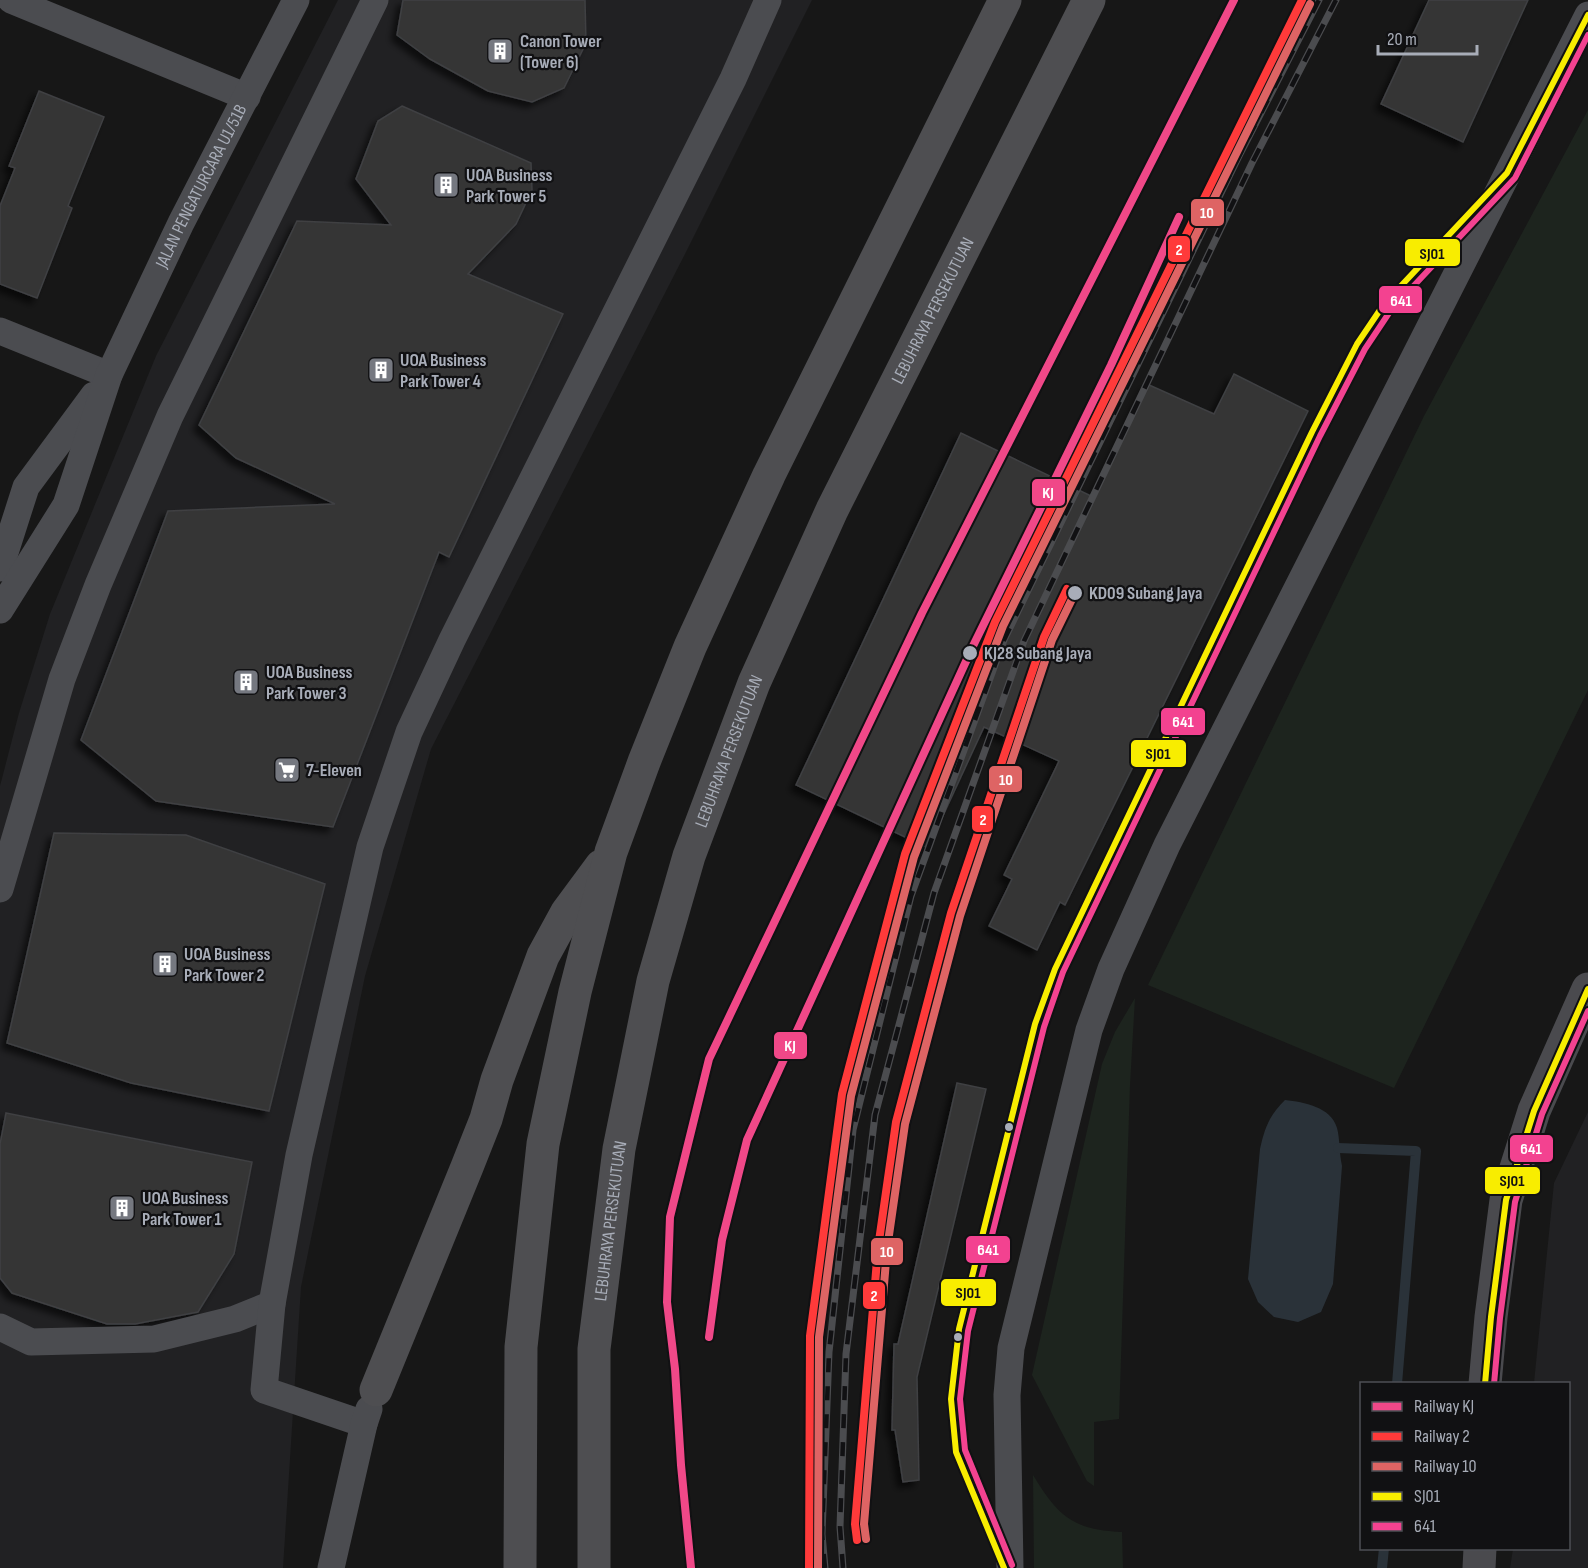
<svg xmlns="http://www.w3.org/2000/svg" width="1588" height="1568" viewBox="0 0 1588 1568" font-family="'Sofia Sans Condensed',sans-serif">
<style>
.built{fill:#212123}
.green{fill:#1d241e}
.water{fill:#2a3239}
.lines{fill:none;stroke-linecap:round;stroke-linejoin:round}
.stream{stroke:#2a3239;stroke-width:10}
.building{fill:#353536;stroke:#3f4043;stroke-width:1.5;filter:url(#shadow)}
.street{stroke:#4b4c50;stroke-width:27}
.secondary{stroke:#4a4a4e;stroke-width:33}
.highway{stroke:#4e4e51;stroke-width:33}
.rail-casing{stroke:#4b4c4f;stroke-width:7}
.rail{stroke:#111113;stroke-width:4.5;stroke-dasharray:14;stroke-linecap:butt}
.bus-1-casing{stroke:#111113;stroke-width:10}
.bus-2-casing{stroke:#111113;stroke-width:10}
.bus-1{stroke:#f8ed00;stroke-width:6}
.bus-2{stroke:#f34290;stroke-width:6}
.rail-1-casing{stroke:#111113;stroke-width:12}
.rail-2-casing{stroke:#111113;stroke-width:12}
.rail-3-casing{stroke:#111113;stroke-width:12}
.rail-1{stroke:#f04888;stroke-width:8}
.rail-2{stroke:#ff3a3a;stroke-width:8}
.rail-3{stroke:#de6464;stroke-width:8}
.stop-dot{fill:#a8adb8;stroke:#111113;stroke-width:2}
.labels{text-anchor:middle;stroke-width:4.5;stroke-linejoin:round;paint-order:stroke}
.poi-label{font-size:18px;font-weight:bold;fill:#a8adb8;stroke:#111113;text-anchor:start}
.street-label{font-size:18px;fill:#a8adb8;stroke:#111113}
.stop-label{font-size:18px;font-weight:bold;fill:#a8adb8;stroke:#111113;text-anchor:start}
.line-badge{stroke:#111113;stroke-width:2}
.badge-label{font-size:16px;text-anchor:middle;font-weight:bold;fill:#fff}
.pale-badge-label{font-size:16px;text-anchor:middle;font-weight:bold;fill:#111}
</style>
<defs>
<filter id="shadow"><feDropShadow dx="-5.5" dy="5.5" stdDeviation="3" flood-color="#0009"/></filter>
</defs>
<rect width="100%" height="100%" fill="#171717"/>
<g class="built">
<path d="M338,0h474l-127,254 -254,495 -66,227 -64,311 -18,281h-283v-782l19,-73 31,-99 106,-258z"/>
<path d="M1588,1112v456h-78l3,-19 55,-1v-164l-34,-1 20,-200z"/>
</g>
<g class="green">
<path d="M1588,110v580l-194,398 -246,-103 276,-569z"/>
<path d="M1135,998l-5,87 -11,334 -25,3v64l-7,-5 -55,-106 70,-311 13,-32z"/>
<path d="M1033,1475c25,41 40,55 89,57l1,36h-89z"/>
</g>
<path class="water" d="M1285,1100c19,2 46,7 52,28 3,11 2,25 5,38l-9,118 -12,28 -23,10 -24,-5 -16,-15 -10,-23 12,-130c5,-22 9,-33 25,-49z"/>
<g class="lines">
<g class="stream">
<path d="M1338,1148l78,3 -19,233"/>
<path d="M1382,1568l2,-20"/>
</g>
</g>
<g class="building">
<path d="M403,0h182l1,43 -22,45 -32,14 -44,-11 -58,-32 -33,-24z"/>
<path d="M1429,0h99l-65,142 -82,-38z"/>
<path d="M39,91l65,26 -36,89 4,2 -35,90 -37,-14v-78l15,-38 -6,-2z"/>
<path d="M402,106l129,57 1,27 -16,34 -48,50 95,40 -114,243 -10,-5 -106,275 -177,-26 -75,-61 87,-229 167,-7 -99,-46 -37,-33 98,-204 94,4 -35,-46 22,-58z"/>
<path d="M1234,374l74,37 -243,494 -5,-3 -23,48 -48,-24 23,-47 -8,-4 55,-114 -75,-34 -56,121 -132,-63 165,-352 132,64 54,-113 67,30z"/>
<path d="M54,833l132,2 139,49 -56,227 -138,-28 -124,-40z"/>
<path d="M957,1083l29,6 -69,288 2,103 -16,2 -8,-52h-3l2,-86h4z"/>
<path d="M6,1113l246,49 -18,92 -36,58 -63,12h-28l-95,-31 -12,-15v-134z"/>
</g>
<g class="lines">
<g class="street">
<path d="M11,0l236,97"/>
<path d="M0,331l109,44"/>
<path d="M0,568l26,-81 68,-92"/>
<path id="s1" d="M0,610l66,-105 43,-130 72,-152 115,-223"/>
<path d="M0,889l62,-210 36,-94 72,-169 205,-416"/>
<path d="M0,1327l31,15 123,-3 81,-20 37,-15"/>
<path d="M364,1424l-100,-34 8,-86 27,-149 71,-308 39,-115 43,-92 281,-561 35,-79"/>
<path d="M331,1568l33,-144 5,-15"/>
<path d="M1010,1568l-3,-173 4,-47 78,-318 22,-61 56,-124 421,-830"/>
</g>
<g class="secondary">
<path d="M1485,1384l6,-67 15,-117 28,-89 54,-122"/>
<path d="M1479,1568l1,-20"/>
</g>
<g class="highway">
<path d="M376,1390l91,-223 19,-48 11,-39 46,-124 24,-44 34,-46"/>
<path d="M520,1568l1,-221 22,-203 32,-152 36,-140 33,-90 46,-115 79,-172 236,-475"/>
<path id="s2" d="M594,1568v-219l25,-200 34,-168 36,-125 65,-173 78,-173 257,-510"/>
</g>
<defs>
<g id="rail">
<path d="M825,1568l-3,-34 7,-182 24,-222 58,-234 93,-256 235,-484 80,-156"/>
<path d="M843,1568l-3,-41 6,-173 29,-239 59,-222 90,-252 228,-478 84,-163"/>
</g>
</defs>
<use href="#rail" class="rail-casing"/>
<use href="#rail" class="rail"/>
<defs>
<g id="bus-1">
<path d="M1485,1384l6,-67 15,-117 28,-89 54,-122"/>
<path d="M1004,1568l-48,-116 -5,-53 8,-70 76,-305 20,-55 257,-537 45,-88 27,-40 123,-131 81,-158"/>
</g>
<g id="bus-2">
<path d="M1494,1384l6,-66 15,-116 27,-88 46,-103"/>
<path d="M1012,1565l-47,-115 -5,-51 8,-68 76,-304 19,-55 257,-536 45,-87 26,-39 124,-132 73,-143"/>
</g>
</defs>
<use href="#bus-1" class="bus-1-casing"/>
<use href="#bus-2" class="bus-2-casing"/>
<use href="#bus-1" class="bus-1"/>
<use href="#bus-2" class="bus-2"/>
<defs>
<g id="rail-1">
<path d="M709,1337l13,-97 25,-100 226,-494 138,-281 68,-148"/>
<path d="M691,1568l-10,-103 -6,-96 -8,-67 3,-85 39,-158 213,-446 312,-613"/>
</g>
<g id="rail-2">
<path d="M857,1540l-2,-16 23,-276 18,-126 55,-209 93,-276 23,-48"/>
<path d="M809,1568l1,-232 32,-242 63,-240 90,-232 307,-622"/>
</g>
<g id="rail-3">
<path d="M866,1539l-2,-15 23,-275 18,-125 55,-208 92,-276 23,-47"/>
<path d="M818,1568l1,-231 32,-241 63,-239 89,-231 307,-622"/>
</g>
</defs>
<use href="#rail-1" class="rail-1-casing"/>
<use href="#rail-2" class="rail-2-casing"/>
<use href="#rail-3" class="rail-3-casing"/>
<use href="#rail-1" class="rail-1"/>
<use href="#rail-2" class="rail-2"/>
<use href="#rail-3" class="rail-3"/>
</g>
<defs>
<symbol id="building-square" viewBox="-11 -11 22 22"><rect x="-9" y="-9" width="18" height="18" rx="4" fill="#757880" stroke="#111113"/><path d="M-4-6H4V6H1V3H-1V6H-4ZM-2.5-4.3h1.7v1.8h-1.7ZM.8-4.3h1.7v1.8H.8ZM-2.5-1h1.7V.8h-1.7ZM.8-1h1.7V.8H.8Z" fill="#fff"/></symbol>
<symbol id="supermarket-square" viewBox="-11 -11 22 22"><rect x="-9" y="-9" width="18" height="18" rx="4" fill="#757880" stroke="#111113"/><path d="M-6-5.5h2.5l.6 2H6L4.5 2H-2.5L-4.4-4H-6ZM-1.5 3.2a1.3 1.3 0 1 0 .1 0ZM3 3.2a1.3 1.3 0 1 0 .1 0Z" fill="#fff"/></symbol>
</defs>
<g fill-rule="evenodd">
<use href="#building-square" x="485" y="36" width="30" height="30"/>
<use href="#building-square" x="431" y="170" width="30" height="30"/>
<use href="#building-square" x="366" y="355" width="30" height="30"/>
<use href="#building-square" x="231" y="667" width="30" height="30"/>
<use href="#supermarket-square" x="272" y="755" width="30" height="30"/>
<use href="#building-square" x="150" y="949" width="30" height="30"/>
<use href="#building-square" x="107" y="1193" width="30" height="30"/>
</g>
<g class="stop-dot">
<circle cx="1075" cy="593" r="8"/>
<circle cx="970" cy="653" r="8"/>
<circle cx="1009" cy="1127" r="5"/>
<circle cx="958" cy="1337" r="5"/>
</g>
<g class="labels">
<g class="poi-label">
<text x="520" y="47">Canon Tower<tspan x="520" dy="21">(Tower 6)</tspan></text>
<text x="466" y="181">UOA Business<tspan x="466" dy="21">Park Tower 5</tspan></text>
<text x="400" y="366">UOA Business<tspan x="400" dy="21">Park Tower 4</tspan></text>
<text x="266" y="678">UOA Business<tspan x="266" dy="21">Park Tower 3</tspan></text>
<text x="306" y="776">7-Eleven</text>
<text x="184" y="960">UOA Business<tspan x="184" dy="21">Park Tower 2</tspan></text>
<text x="142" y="1204">UOA Business<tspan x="142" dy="21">Park Tower 1</tspan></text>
</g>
<g class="street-label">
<text dy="6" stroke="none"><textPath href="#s1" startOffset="471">JALAN PENGATURCARA U1/51B</textPath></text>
<text dy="6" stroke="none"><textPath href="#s2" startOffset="1320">LEBUHRAYA PERSEKUTUAN</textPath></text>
<text dy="6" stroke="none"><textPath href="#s2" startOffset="834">LEBUHRAYA PERSEKUTUAN</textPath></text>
<text dy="6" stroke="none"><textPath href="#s2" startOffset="348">LEBUHRAYA PERSEKUTUAN</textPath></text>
</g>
<g class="stop-label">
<text x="1089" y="599">KD09 Subang Jaya</text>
<text x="984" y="659">KJ28 Subang Jaya</text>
</g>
</g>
<g class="line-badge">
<rect x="1190" y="198" width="35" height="29" rx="6" fill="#de6464"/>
<rect x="1167" y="235" width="24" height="28" rx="6" fill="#ff3a3a"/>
<rect x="1404" y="238" width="57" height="29" rx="6" fill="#f8ed00"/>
<rect x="1378" y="285" width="45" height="29" rx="6" fill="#f34290"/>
<rect x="1031" y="478" width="35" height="29" rx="6" fill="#f04888"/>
<rect x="1160" y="707" width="46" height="29" rx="6" fill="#f34290"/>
<rect x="1130" y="739" width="57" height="29" rx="6" fill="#f8ed00"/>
<rect x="988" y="765" width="35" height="28" rx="6" fill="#de6464"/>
<rect x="971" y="805" width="23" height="28" rx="6" fill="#ff3a3a"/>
<rect x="773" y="1031" width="35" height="29" rx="6" fill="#f04888"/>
<rect x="1509" y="1134" width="45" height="29" rx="6" fill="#f34290"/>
<rect x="1484" y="1166" width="57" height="29" rx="6" fill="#f8ed00"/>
<rect x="965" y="1235" width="46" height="29" rx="6" fill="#f34290"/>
<rect x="870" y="1237" width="34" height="29" rx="6" fill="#de6464"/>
<rect x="940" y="1278" width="57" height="29" rx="6" fill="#f8ed00"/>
<rect x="862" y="1281" width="24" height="29" rx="6" fill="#ff3a3a"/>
</g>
<g class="badge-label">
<text x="1207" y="218">10</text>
<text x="1179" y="255">2</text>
<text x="1401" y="306">641</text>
<text x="1048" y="498">KJ</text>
<text x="1183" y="727">641</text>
<text x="1006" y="785">10</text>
<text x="983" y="825">2</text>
<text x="790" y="1051">KJ</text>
<text x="1531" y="1154">641</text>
<text x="988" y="1255">641</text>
<text x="887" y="1257">10</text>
<text x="874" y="1301">2</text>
</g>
<g class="pale-badge-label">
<text x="1432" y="259">SJ01</text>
<text x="1158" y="759">SJ01</text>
<text x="1512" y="1186">SJ01</text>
<text x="968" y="1298">SJ01</text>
</g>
<rect x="1360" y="1382" width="210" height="168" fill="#111113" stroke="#4d4f55" stroke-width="1.5"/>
<rect x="1372" y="1402" width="30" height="9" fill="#f04888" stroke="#4d4f55" stroke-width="1.5"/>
<text x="1414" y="1412" font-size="18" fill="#a8adb8">Railway KJ</text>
<rect x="1372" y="1432" width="30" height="9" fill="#ff3a3a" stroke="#4d4f55" stroke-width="1.5"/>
<text x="1414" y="1442" font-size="18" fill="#a8adb8">Railway 2</text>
<rect x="1372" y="1462" width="30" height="9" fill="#de6464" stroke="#4d4f55" stroke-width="1.5"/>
<text x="1414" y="1472" font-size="18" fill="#a8adb8">Railway 10</text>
<rect x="1372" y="1492" width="30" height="9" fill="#f8ed00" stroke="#4d4f55" stroke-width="1.5"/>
<text x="1414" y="1502" font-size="18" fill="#a8adb8">SJ01</text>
<rect x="1372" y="1522" width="30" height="9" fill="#f34290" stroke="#4d4f55" stroke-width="1.5"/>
<text x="1414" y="1532" font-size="18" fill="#a8adb8">641</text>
<path d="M1378 45v9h99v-9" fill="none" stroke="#a8adb8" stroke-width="3"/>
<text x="1387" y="45" font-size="18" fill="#a8adb8" stroke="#111113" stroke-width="4.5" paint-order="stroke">20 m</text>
</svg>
